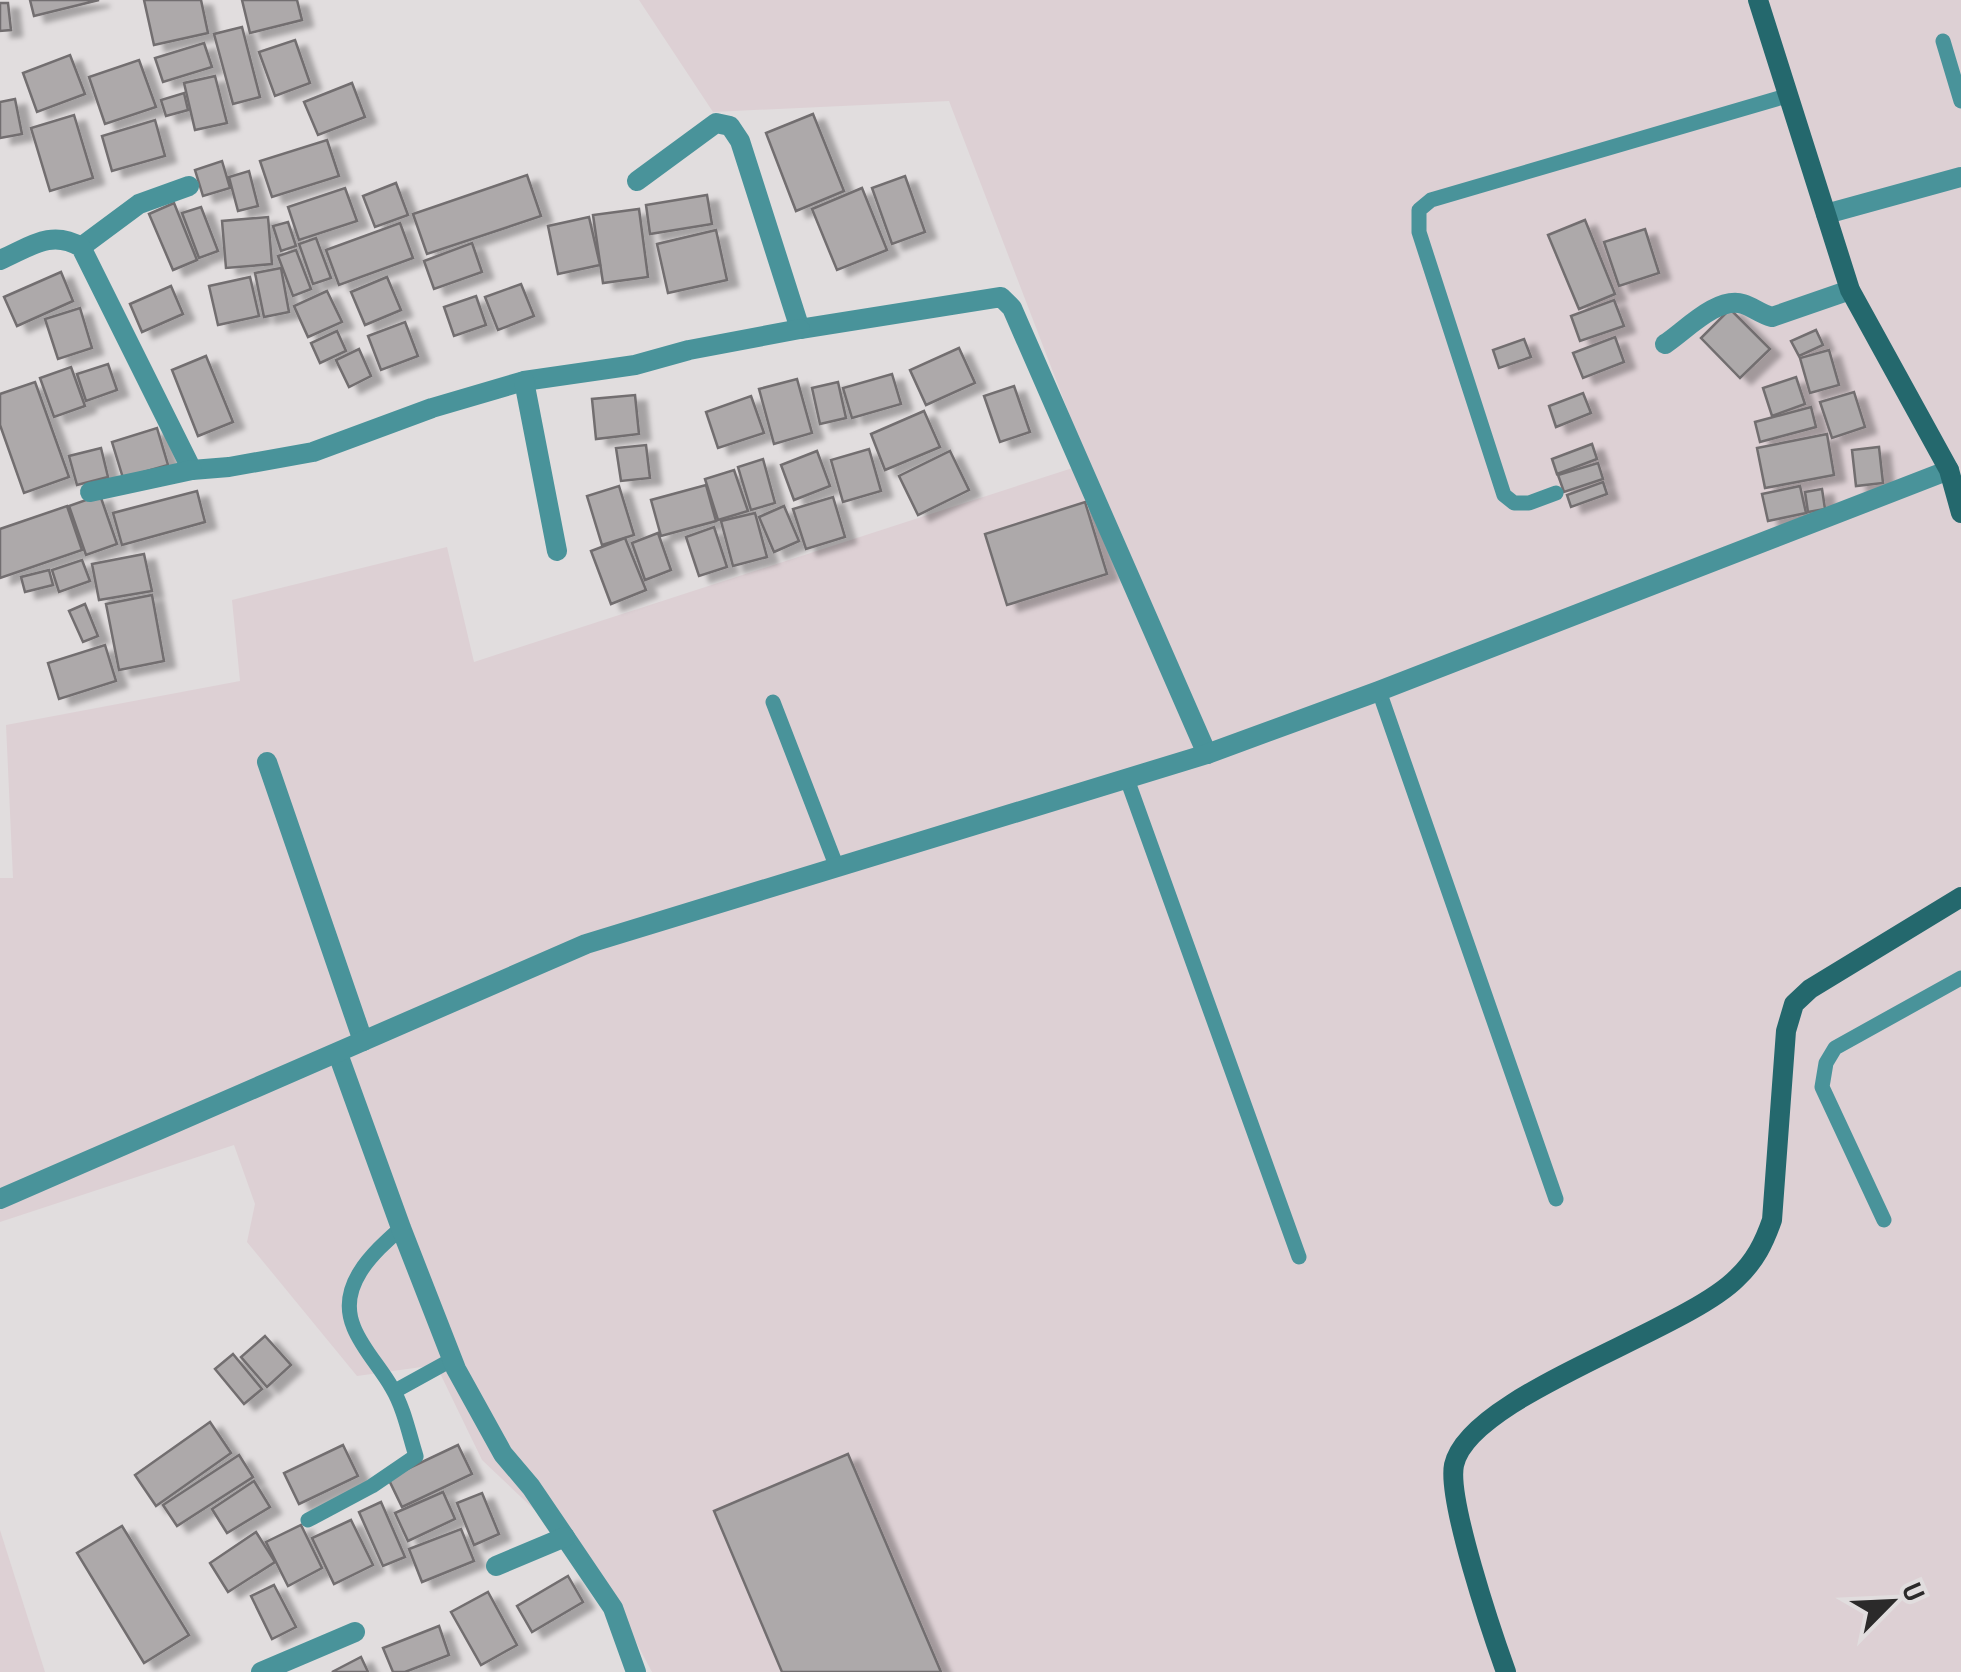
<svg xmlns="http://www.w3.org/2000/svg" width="1961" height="1672" viewBox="0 0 1961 1672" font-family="'Archivo Narrow',sans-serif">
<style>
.built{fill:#ddd0d4}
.building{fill:#ada9aa;stroke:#726e6f;stroke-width:2.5;filter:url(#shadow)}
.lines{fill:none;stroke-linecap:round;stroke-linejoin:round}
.lane{stroke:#49939a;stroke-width:15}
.street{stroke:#49939a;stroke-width:20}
.secondary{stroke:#24686d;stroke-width:20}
</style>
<defs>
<filter id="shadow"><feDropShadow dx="11" dy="6" stdDeviation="2.5" flood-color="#0004"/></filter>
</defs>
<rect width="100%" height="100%" fill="#e1ddde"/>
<g class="built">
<path d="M639,0h1322v1672h-1309l-55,-103 -115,-109 -46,-95 -79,11 -110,-134 8,-38 -21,-59 -234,77v-344h13l-7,-153 234,-44 -8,-81 215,-53 27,115 614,-199 -139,-362 -236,11z"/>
<path d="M0,1530l45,142h-45z"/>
</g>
<g class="building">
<path d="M30,0h69l-65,16z"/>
<path d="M144,0h57l7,33 -54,12z"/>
<path d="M242,0h55l5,20 -52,13z"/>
<path d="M0,3h8l3,27 -11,1z"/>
<path d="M242,27l18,70 -27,7 -19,-70z"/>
<path d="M295,40l15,43 -35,13 -16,-44z"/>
<path d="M204,43l8,24 -49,15 -8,-24z"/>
<path d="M70,55l15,39 -48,18 -14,-39z"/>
<path d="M139,60l17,47 -51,17 -16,-47z"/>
<path d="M215,76l12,47 -32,7 -11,-47z"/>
<path d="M352,83l13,34 -47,18 -14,-33z"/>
<path d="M184,93l4,17 -22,6 -5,-16z"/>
<path d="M15,99l7,35 -22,4v-36z"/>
<path d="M813,114l31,77 -48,20 -30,-78z"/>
<path d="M74,115l19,63 -43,13 -19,-63z"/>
<path d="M155,120l10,36 -53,15 -10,-35z"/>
<path d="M327,140l12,36 -67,21 -12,-36z"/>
<path d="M222,161l8,27 -27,8 -8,-26z"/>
<path d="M249,171l9,35 -20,5 -9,-34z"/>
<path d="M527,175l14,41 -114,38 -14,-40z"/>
<path d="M905,176l20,56 -33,12 -20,-56z"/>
<path d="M396,183l12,32 -33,12 -12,-31z"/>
<path d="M345,188l12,33 -58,19 -11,-33z"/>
<path d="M862,188l25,62 -50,20 -25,-61z"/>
<path d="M707,195l5,29 -62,10 -4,-29z"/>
<path d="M174,203l23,57 -24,10 -24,-56z"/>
<path d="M201,207l17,44 -19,7 -17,-45z"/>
<path d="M639,209l9,68 -45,6 -10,-68z"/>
<path d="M268,217l4,47 -46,4 -4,-47z"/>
<path d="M589,217l11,48 -42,9 -10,-48z"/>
<path d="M1585,220l30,74 -36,15 -31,-74z"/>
<path d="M288,222l8,24 -15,5 -8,-25z"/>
<path d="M400,223l13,35 -74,27 -13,-35z"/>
<path d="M1645,229l14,44 -40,13 -15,-44z"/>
<path d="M716,230l11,50 -59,13 -11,-49z"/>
<path d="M316,238l15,40 -18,6 -14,-40z"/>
<path d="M472,243l10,29 -48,17 -10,-28z"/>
<path d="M296,250l15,39 -18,7 -15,-40z"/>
<path d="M281,268l8,44 -25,5 -9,-44z"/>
<path d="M61,272l12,29 -56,25 -13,-29z"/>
<path d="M250,277l9,39 -41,9 -9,-39z"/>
<path d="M387,277l14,33 -36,15 -14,-33z"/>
<path d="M521,284l13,32 -36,14 -13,-33z"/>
<path d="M171,286l12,28 -41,18 -12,-28z"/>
<path d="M327,291l15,31 -34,15 -14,-31z"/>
<path d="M476,296l10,29 -32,11 -10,-29z"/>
<path d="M1614,300l10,26 -44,15 -9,-25z"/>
<path d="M80,308l12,40 -34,11 -13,-40z"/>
<path d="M1730,309l40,40 -30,29 -39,-40z"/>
<path d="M405,322l13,34 -37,14 -13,-34z"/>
<path d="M1816,330l7,15 -24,11 -8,-15z"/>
<path d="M337,331l9,20 -26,12 -9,-20z"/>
<path d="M1615,337l9,25 -41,16 -10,-25z"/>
<path d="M1524,339l7,18 -32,11 -6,-18z"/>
<path d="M959,348l16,35 -49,22 -16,-35z"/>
<path d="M359,349l12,27 -22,11 -13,-27z"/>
<path d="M1829,350l10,35 -29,8 -10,-35z"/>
<path d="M206,356l27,66 -35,14 -26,-66z"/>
<path d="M108,364l9,26 -31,11 -9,-27z"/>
<path d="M71,367l14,39 -31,11 -14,-39z"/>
<path d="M892,374l9,30 -49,14 -9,-30z"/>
<path d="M1796,377l9,27 -33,12 -9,-28z"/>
<path d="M797,379l15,54 -38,11 -15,-55z"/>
<path d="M35,382l34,95 -45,16 -24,-68v-31z"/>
<path d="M838,382l8,36 -26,6 -8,-36z"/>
<path d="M1014,386l16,46 -30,10 -16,-46z"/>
<path d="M1854,392l11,35 -33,11 -12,-36z"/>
<path d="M1583,393l8,20 -35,14 -7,-21z"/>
<path d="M635,395l4,39 -43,5 -4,-40z"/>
<path d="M751,396l13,37 -46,15 -12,-36z"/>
<path d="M1811,407l5,20 -56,15 -5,-20z"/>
<path d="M924,411l16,36 -55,23 -14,-36z"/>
<path d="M157,428l11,37 -45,13 -11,-36z"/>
<path d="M1827,434l7,41 -69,13 -8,-40z"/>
<path d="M1592,444l5,15 -40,15 -5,-15z"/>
<path d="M646,445l4,33 -29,3 -5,-33z"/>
<path d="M1879,447l4,36 -27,3 -4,-36z"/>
<path d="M101,448l7,29 -31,8 -8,-29z"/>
<path d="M869,449l12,42 -38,11 -12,-42z"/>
<path d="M817,451l13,35 -36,14 -13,-35z"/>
<path d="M950,451l19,39 -51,25 -19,-39z"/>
<path d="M763,459l12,44 -24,7 -13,-43z"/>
<path d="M1598,463l5,16 -39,13 -6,-17z"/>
<path d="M734,470l14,41 -30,9 -13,-41z"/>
<path d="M1603,482l4,12 -36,13 -4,-12z"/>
<path d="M706,485l10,36 -55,15 -10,-36z"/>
<path d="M619,486l15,49 -32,10 -15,-49z"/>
<path d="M1800,486l6,27 -38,8 -6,-27z"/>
<path d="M1822,489l3,20 -17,3 -3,-20z"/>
<path d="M197,491l8,31 -83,23 -9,-32z"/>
<path d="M100,495l17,49 -31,11 -17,-49z"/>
<path d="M833,497l12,40 -39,12 -13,-40z"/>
<path d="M1085,502l22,72 -100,31 -22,-71z"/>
<path d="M67,506l15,44 -82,28v-49z"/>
<path d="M784,506l15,35 -25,11 -15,-35z"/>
<path d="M755,513l12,44 -34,9 -12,-45z"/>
<path d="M714,527l13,40 -28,9 -13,-39z"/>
<path d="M658,533l13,37 -26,10 -13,-37z"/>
<path d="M625,538l21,52 -35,14 -20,-53z"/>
<path d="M144,554l8,37 -53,9 -7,-36z"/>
<path d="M82,560l8,21 -31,11 -7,-22z"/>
<path d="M49,570l4,15 -28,7 -4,-15z"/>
<path d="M152,595l12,66 -45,9 -13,-66z"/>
<path d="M85,604l13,32 -15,6 -14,-31z"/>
<path d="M105,645l11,36 -57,18 -11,-36z"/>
<path d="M265,1336l26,29 -24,22 -26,-30z"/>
<path d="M233,1354l29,35 -18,15 -29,-35z"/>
<path d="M210,1422l21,31 -75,53 -21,-31z"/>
<path d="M343,1445l15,31 -59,28 -15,-31z"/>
<path d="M458,1445l14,29 -70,33 -14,-29z"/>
<path d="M848,1454l93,218h-159l-68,-161z"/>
<path d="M239,1455l14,22 -76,49 -14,-21z"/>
<path d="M254,1481l16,26 -43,26 -15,-24z"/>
<path d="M443,1492l12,27 -47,22 -13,-28z"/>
<path d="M482,1493l17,41 -25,11 -17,-42z"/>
<path d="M381,1502l24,55 -22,9 -24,-54z"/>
<path d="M351,1520l22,45 -39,19 -22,-46z"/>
<path d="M301,1525l21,43 -34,18 -22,-44z"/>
<path d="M122,1526l67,109 -45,28 -67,-110z"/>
<path d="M461,1529l13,32 -52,21 -13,-33z"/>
<path d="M256,1532l19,30 -47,30 -18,-29z"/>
<path d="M568,1576l15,26 -51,30 -15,-26z"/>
<path d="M274,1585l22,42 -24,12 -21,-43z"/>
<path d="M488,1592l29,53 -36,20 -30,-53z"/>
<path d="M439,1626l10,29 -44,17h-12l-10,-24z"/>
<path d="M361,1657l7,15h-36z"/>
</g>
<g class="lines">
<g class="lane">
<path d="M1943,41l18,60"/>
<path d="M1556,493l-27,10h-15l-10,-8 -85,-263v-22l12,-10 359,-105"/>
<path d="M1379,691l177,508"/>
<path d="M773,702l63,163"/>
<path d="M1127,779l172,478"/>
<path d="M1884,1220l-62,-133 4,-24 9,-15 126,-70"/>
<path d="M395,1391l58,-32"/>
<path d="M308,1520l64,-34 44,-30c-7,-22 -12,-48 -24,-68 -11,-20 -29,-38 -38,-60 -18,-42 19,-75 47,-100"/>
</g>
<g class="street">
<path d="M637,181l79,-58 14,3 10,15 60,188 201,-32 11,11 195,446"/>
<path d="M1826,214l135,-37"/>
<path d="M81,247l58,-43 50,-18"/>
<path d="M0,260c30,-13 51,-31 81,-13l111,223 37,-3 84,-15 119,-44 92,-27 111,-16 54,-15 111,-21"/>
<path d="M1665,344c20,-13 52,-48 78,-40 10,3 17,10 29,13l78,-27"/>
<path d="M524,381l33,170"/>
<path d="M90,492l102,-22"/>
<path d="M267,762l96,279"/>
<path d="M338,1054l63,174 55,141 47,85 28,33 82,121 23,64"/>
<path d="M0,1199l586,-255 621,-190 172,-63 570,-221"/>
<path d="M496,1566l69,-29"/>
<path d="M261,1672l94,-40"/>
</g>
<g class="secondary">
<path d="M1758,0l92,290 99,180 12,43"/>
<path d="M1506,1672c-14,-39 -59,-172 -52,-207 15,-70 230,-133 283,-187 18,-17 27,-35 35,-58l14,-189 8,-27 16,-15 151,-92"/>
</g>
</g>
<g transform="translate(1891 1602) rotate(66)" stroke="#e1ddde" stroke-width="8" paint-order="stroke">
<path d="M0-8L18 38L0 25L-18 38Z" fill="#2b2a2a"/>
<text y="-15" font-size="28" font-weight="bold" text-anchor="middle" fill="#2b2a2a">U</text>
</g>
</svg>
